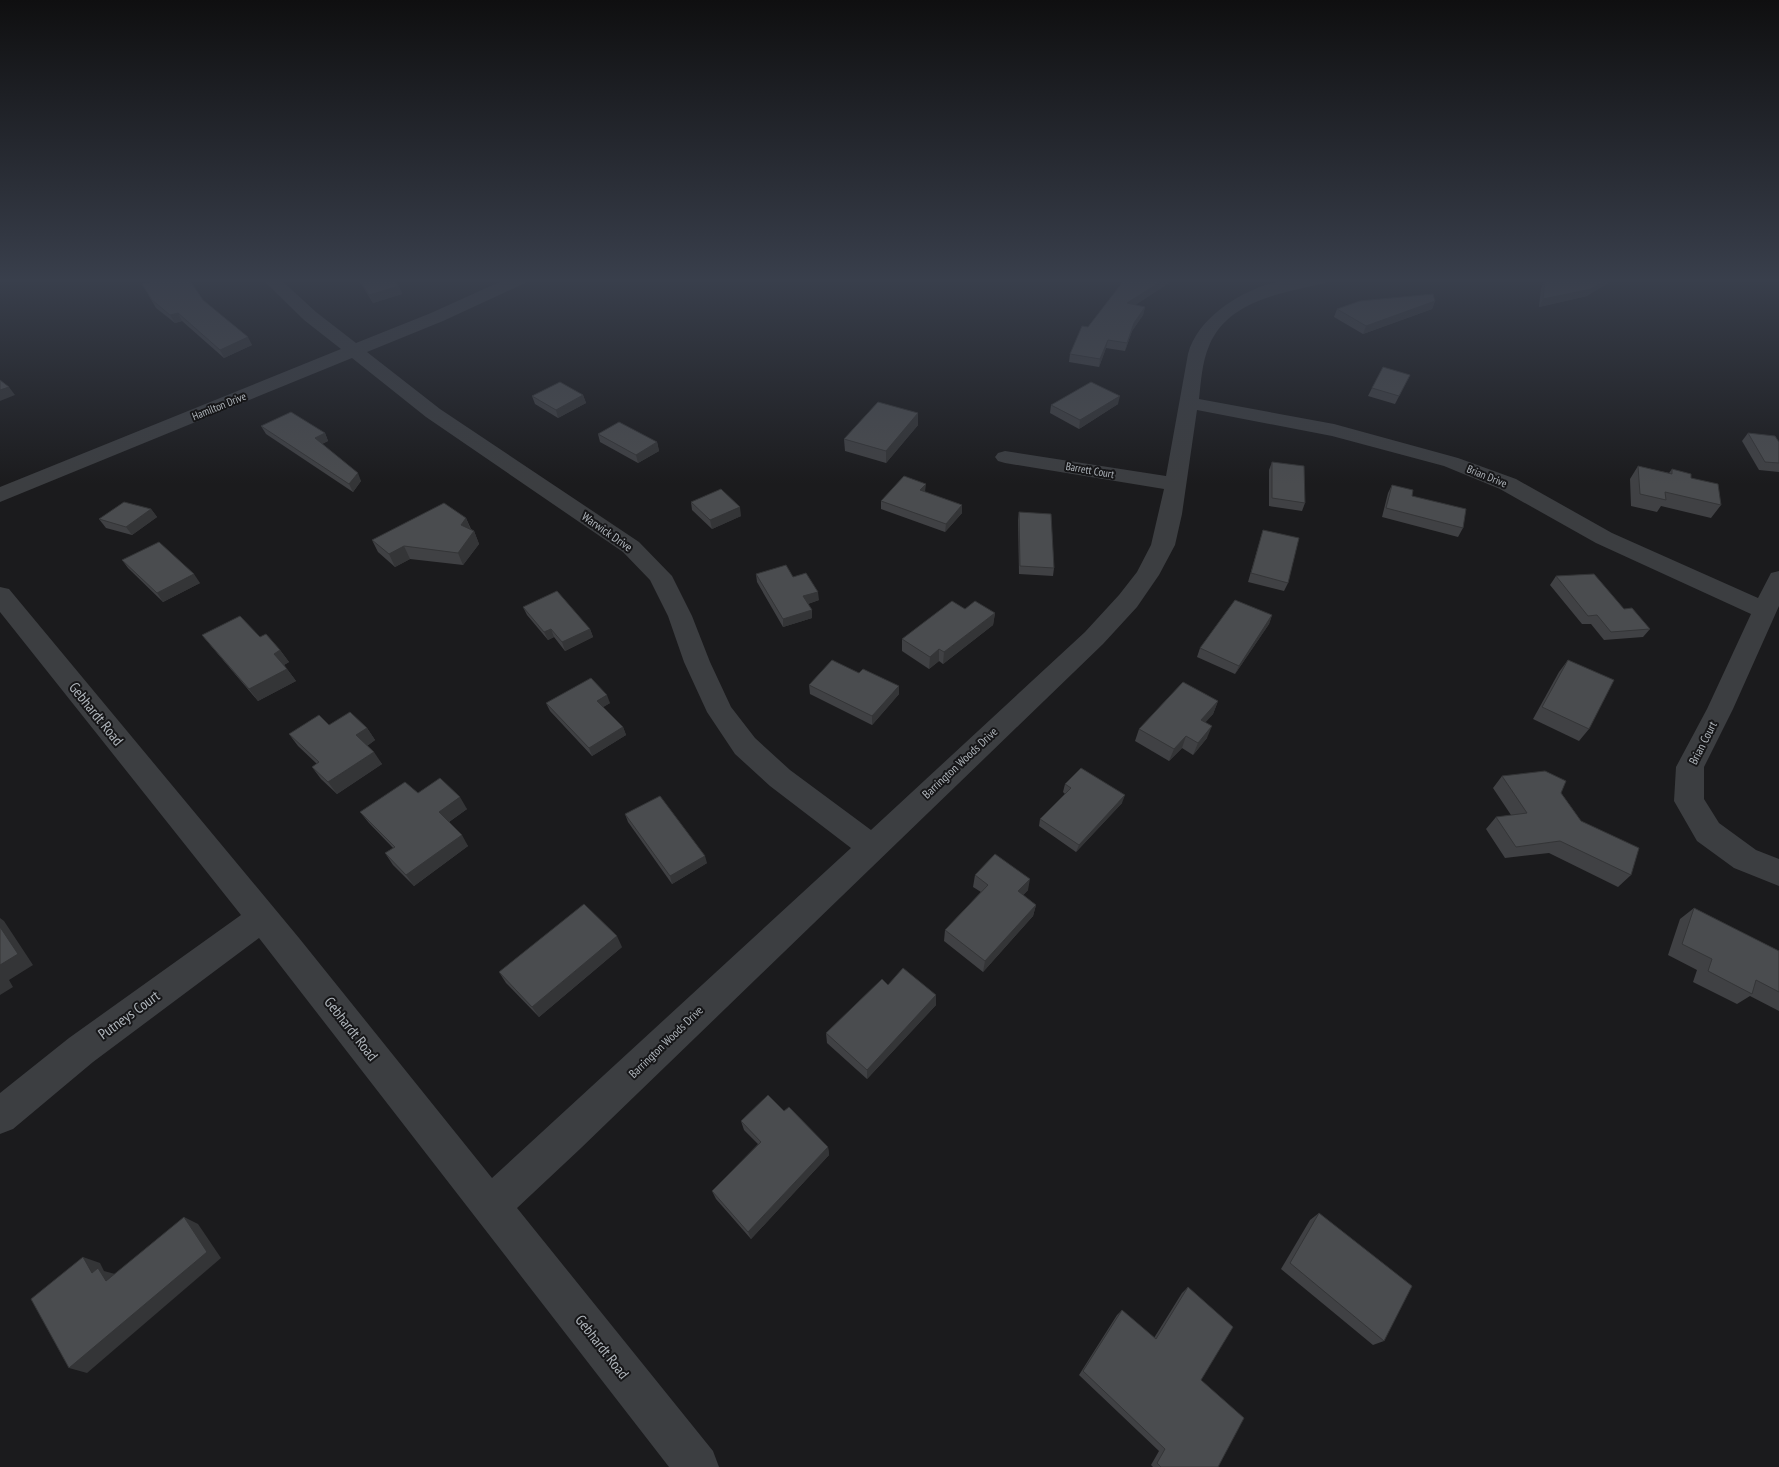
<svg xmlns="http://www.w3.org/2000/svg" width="1779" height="1467" viewBox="0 0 1779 1467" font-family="'PT Sans Narrow',sans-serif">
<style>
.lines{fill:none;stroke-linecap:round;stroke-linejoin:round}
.minor{fill:#3c3e41;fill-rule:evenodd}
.wall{fill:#404144}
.shaded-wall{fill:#343537}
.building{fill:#4a4c4f;stroke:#343537}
.labels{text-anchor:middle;stroke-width:4;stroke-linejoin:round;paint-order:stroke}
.far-street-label{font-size:11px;fill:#afb5bb;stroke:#161618}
.street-label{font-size:12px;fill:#afb5bb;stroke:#161618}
.near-street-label{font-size:15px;fill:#afb5bb;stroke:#161618}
</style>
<rect width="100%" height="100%" fill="#1b1b1d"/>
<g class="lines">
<path class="minor" d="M262,279h18l36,33 40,31 75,-30 75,-34h21l-2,4 -82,38 -76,31 73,57 199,133 33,34 20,40 18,46 21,45 24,31 35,32 81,60 214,-198 34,-37 18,-23 14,-27 13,-56 -159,-26 -7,-2 -3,-4 3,-4 7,-2 161,25 22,-122c11,-41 65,-71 105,-75 11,-1 23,0 34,0l-2,4c-42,10 -97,17 -116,63 -7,16 -8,36 -10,53l135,25 124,34 58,21 96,54 146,65 13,-25 8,-2v35l-46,103 -29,58v32l15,24 37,27 23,9v27l-45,-18 -37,-27 -23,-40 2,-34 31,-58 44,-95 -155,-71 -96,-54 -56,-23 -112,-30 -135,-26 -15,104 -7,31 -16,30 -22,32 -34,37 -523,505 -63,59 196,243 6,16h-50l-410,-529 -166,124 -80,67 -13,5v-41l69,-55 172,-123 -241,-303v-25l9,2 290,349 193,240 359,-330 -81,-62 -35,-32 -28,-42 -23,-50 -16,-46 -18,-36 -27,-28 -197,-135 -74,-59 -352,144v-15l341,-138 -37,-29z"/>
</g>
<g class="wall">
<path d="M358,279h35l6,7 3,8 -29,9z"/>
<path d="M1125,279h56l-3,2 -3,-2 -40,26 10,2 -2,8 -11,16 -7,20 -19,-3 -7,19 -30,-5 1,-8 18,-27z"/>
<path d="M1545,280l42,16 -48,11 2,-19z"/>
<path d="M142,284l61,16 49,45 -28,13 -42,-37 -7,2 -19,-15z"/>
<path d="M1435,301l-3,8 -69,25 -29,-17 3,-8z"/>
<path d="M1410,375l-15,29 -27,-8 4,-8z"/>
<path d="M583,395l3,8 -28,15 -23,-14 -3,-8z"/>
<path d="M1118,404l-39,25 -29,-16 1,-8z"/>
<path d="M918,413v12l-32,38 -41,-12 -1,-12z"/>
<path d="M261,426l64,7 3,8 -6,3 39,37 -8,11 -87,-58z"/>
<path d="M1748,433l31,9v30l-20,-2 -17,-29z"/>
<path d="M598,434l59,8 2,9 -21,12 -38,-21z"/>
<path d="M1272,462l33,41 -3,8 -33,-5v-36z"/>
<path d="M1638,466l31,7 3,-4 19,9 30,27 -10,13 -50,-12 -4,6 -26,-6 -1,-27z"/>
<path d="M1392,485l20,11 51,32 -5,9 -76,-20 6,-24z"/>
<path d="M925,492l37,13v8l-17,19 -64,-23v-8z"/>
<path d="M691,502l50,14 -29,13 -20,-19z"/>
<path d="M151,509l6,8 -25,18 -26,-7 -7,-9z"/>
<path d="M1019,512l35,56 -1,8 -34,-2 -1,-54z"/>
<path d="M466,518l5,11 3,2 5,13 -16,21 -53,-6 -15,8 -17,-15 -6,-12z"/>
<path d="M1263,530l25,53 -4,8 -36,-9z"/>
<path d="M122,560l78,23 -37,19 -35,-34z"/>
<path d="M756,574l37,3 26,23 -11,4 4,6v8l-29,9 -26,-45z"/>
<path d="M1556,576l68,33 26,20 -7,8 -39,3 -13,-16h-9l-32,-39z"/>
<path d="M523,607l67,22 3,8 -28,14 -11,-14 -6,3 -21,-25z"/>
<path d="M965,609l30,4 -2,12 -50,39 -4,-3 -10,8 -27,-18v-12z"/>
<path d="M1272,615l-3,9 -34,50 -38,-17 3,-9z"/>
<path d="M202,635l58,2 20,13 9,12 -5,3 12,16 -38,20 -46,-54z"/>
<path d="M1568,660l21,69 -10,12 -46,-22 26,-47z"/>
<path d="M809,685l90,9 -27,31 -62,-31z"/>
<path d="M1218,701l-5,13 -8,8 2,16 -14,17 -11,-7 -13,13 -34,-20 4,-12z"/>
<path d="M546,703h64l-7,4 20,20 3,8 -34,21 -42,-45z"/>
<path d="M329,725l38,3 8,12 -8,6 15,18 -45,30 -16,-15 -9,-12 5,-3 -19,-18 -9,-12z"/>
<path d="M1502,776l59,17 20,28 50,54 -13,12 -69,-34 -44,5 -19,-29 10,-12 15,-2 -18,-27z"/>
<path d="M1065,784l57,19 -46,49 -37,-26 1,-7 25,-25 -2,-2z"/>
<path d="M418,793l49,16 -18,13 19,24 -54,40 -21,-21 -8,-12 8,-5 -24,-25 -9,-11z"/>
<path d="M625,814l82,49 -35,21 -44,-62z"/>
<path d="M975,875l53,15 -5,5 13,10 -3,11 -50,56 -39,-31 1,-11 36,-38 -8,-5z"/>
<path d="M1694,908l85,43v60l-29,-15 -13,8 -44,-22 4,-12 -29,-15 12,-36z"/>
<path d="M622,947l-83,70 -33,-34 -7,-11z"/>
<path d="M888,985l48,10v10l-69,74 -40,-36 -1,-10z"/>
<path d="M784,1111l44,36 1,8 -78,84 -35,-40 -4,-8 46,-47 -14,-14 -3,-9z"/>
<path d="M1319,1213l65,128 -11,4 -92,-76 29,-49z"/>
<path d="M1188,1287l13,93 17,87h-65l-2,-2 8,-14 -80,-76 38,-60 5,-5 32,28 28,-45z"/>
</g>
<g class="shaded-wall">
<path d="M1165,279h10l-49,32 1,-8z"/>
<path d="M1607,279h8l-28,17 -48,11 4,-8z"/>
<path d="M399,286l3,8 -29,9 -4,-8z"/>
<path d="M1435,301l-3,8 -69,25 3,-8z"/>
<path d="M1145,307l-2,8 -11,16 -7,20 2,-8 7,-20z"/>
<path d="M178,313l4,8 -7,2 -5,-8z"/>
<path d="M248,337l4,8 -28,13 -4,-8z"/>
<path d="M1108,340l-2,8 -7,19 1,-8z"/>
<path d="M9,387l6,8 -15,6v-11z"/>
<path d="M583,395l3,8 -28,15 -2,-8z"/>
<path d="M1120,396l-2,8 -39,25 1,-9z"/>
<path d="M918,413v12l-32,38v-12z"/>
<path d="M325,433l3,8 -9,4 -4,-7z"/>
<path d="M657,442l2,9 -21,12 -2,-8z"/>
<path d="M358,473l3,8 -8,11 -4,-8z"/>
<path d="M926,484l-1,8 -5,-2z"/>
<path d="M962,505v8l-17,19 1,-8z"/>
<path d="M740,507l1,9 -29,13 -2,-9z"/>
<path d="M151,509l6,8 -25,18 -6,-8z"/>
<path d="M466,518l5,13 -10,-6z"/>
<path d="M474,531l5,13 -16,21 -5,-12z"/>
<path d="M404,546l6,13 -15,8 -6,-13z"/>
<path d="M194,574l6,9 -37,19 -6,-9z"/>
<path d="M818,592l1,8 -15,5 -1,-9z"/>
<path d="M812,610v8l-29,9v-8z"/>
<path d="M995,613l-2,12 -50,39 1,-12z"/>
<path d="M1272,615l-3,9 -34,50 4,-8z"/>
<path d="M551,629l3,8 -6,3 -4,-8z"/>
<path d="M590,629l3,8 -28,14 -3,-9z"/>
<path d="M939,649v12l-10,8 1,-12z"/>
<path d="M280,650l9,12 -7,4 -8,-12z"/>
<path d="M287,669l9,12 -38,20 -9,-12z"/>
<path d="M899,686v8l-27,31v-9z"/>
<path d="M607,695l3,8 -10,6 -3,-8z"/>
<path d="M1218,701l-5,13 -16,18 4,-12z"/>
<path d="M1212,726l-5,12 -14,17 5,-12z"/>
<path d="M623,727l3,8 -34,21 -3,-8z"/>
<path d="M367,728l8,12 -11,8 -8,-13z"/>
<path d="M1186,736l-4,12 -13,13 5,-12z"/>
<path d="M374,752l8,12 -45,30 -9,-12z"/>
<path d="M1125,795l-3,8 -46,49 3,-7z"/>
<path d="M460,797l7,12 -21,15 -7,-12z"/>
<path d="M462,835l6,11 -54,40 -8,-11z"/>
<path d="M705,856l2,7 -35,21 -2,-8z"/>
<path d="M1030,879l-2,11 -12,13 2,-12z"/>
<path d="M1036,905l-3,11 -50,56 2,-11z"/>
<path d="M0,918l4,3 29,44 -24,15 4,7 -13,8z"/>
<path d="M617,936l5,11 -83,70 -7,-10z"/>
<path d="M936,995v10l-69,74v-9z"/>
<path d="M828,1147l1,8 -78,84 -3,-7z"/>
<path d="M184,1217l14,7 23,34 -134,115 -18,-5z"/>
<path d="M83,1257l17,6 4,8 11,3 -9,7 -14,-8z"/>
</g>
<g class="building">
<path d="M156,279h33l14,21 45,37 -28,13 -42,-37 -8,2 -18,-15 -10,-16 15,-4z"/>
<path d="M359,279h34l6,7 -30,9z"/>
<path d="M1125,279h40l-38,24 18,4 -11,16 -7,20 -19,-3 -8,19 -30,-5 12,-28 6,1z"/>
<path d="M1548,279h59l-16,10 -48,10 2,-19z"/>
<path d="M1433,294l2,7 -69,25 -29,-17 23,-8z"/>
<path d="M1383,367l27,8 -11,21 -27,-8z"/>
<path d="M0,380l9,7 -9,3z"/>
<path d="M560,382l23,13 -27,15 -24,-14z"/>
<path d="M1091,382l29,14 -40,24 -29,-15z"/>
<path d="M878,402l40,11 -32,38 -42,-12z"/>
<path d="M291,412l34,21 -10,5 43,35 -9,11 -88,-58z"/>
<path d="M619,422l38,20 -21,13 -38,-21z"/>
<path d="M1748,433l27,3 4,6v21l-14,-1z"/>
<path d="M1272,462l32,4 1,37 -33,-5z"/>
<path d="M1638,466l34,8v-5l19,5v4l27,6 3,21 -56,-13 1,8 -26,-6z"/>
<path d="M904,476l22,8 -6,6 42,15 -16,19 -65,-23z"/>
<path d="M1392,485l21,5 -1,6 54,13 -3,19 -77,-20z"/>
<path d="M721,489l19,18 -30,13 -19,-18z"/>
<path d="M124,502l27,7 -25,18 -27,-8z"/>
<path d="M444,503l22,15 -5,7 13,6 -16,22 -54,-7 -15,8 -17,-14z"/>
<path d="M1019,512l32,2 3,54 -34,-2z"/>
<path d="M1263,530l36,8 -11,45 -37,-10z"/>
<path d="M159,542l35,32 -37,19 -35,-33z"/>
<path d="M786,565l7,12 13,-4 12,19 -15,4 9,14 -29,9 -27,-45z"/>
<path d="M1594,574l30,35 8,-1 18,21 -39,3 -14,-17 -9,1 -32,-40z"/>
<path d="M557,591l33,38 -28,13 -11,-13 -7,3 -21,-25z"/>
<path d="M1235,600l37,15 -33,51 -39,-18z"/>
<path d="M952,601l13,8 10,-8 20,12 -51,39 -5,-3 -9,8 -28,-18z"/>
<path d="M240,616l20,21 6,-3 14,16 -6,4 13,15 -38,20 -47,-54z"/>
<path d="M832,660l27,13 4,-4 36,17 -27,30 -63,-31z"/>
<path d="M1568,660l46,20 -25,49 -47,-22z"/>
<path d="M591,678l16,17 -10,6 26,26 -34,21 -43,-45z"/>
<path d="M1183,682l35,19 -17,19 11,6 -14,17 -12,-7 -12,13 -35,-20z"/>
<path d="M350,712l17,16 -11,7 18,17 -46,30 -16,-15 7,-5 -30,-28 30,-19 10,10z"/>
<path d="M1081,768l44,27 -46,50 -39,-26 31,-31 -6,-4z"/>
<path d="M1545,771l21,10 -5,12 20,28 58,27 -8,27 -71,-34 -44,6 -20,-30 31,-4 -25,-37z"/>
<path d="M440,778l20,19 -21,15 23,23 -56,40 -21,-22 10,-6 -35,-35 45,-30 13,11z"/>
<path d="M660,796l45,60 -35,20 -45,-62z"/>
<path d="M995,854l35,25 -12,12 18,14 -51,56 -40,-31 43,-45 -13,-10z"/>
<path d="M584,904l33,32 -85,71 -33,-35z"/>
<path d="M1694,908l85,43v41l-23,-12 -4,14 -44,-23 4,-12 -30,-15z"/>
<path d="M0,927l18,27 -18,11z"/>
<path d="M903,968l33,27 -69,75 -41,-37 56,-54 6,6z"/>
<path d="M768,1095l16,16 5,-4 39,40 -80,85 -36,-41 49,-49 -20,-21z"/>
<path d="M1319,1213l93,73 -28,55 -94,-78z"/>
<path d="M184,1217l23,35 -138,116 -38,-69 52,-42 9,16 6,-5 8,13z"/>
<path d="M1188,1287l45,40 -32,53 43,38 -26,49h-57l-4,-4 8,-14 -82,-78 39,-61 34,29z"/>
</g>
<linearGradient id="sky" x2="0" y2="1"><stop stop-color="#0f0f10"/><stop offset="0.58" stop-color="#393f4c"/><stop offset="1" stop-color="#393f4c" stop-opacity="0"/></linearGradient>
<rect width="1779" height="484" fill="url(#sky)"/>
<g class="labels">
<g class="far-street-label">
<text transform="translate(219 406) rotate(-22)" y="4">Hamilton Drive</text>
<text transform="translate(1090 470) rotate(10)" y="4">Barrett Court</text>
<text transform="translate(1487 476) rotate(22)" y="4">Brian Drive</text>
</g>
<g class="street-label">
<text transform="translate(607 532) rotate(35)" y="4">Warwick Drive</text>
<text transform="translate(1703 743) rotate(-63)" y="4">Brian Court</text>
<text transform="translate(960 763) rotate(-43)" y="4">Barrington Woods Drive</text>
<text transform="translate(666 1042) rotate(-44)" y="4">Barrington Woods Drive</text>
</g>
<g class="near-street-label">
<text transform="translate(96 714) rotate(51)" y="5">Gebhardt Road</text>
<text transform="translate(129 1015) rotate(-36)" y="5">Putneys Court</text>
<text transform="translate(351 1029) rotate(52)" y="5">Gebhardt Road</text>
<text transform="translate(602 1347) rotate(52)" y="5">Gebhardt Road</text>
</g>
</g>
</svg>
